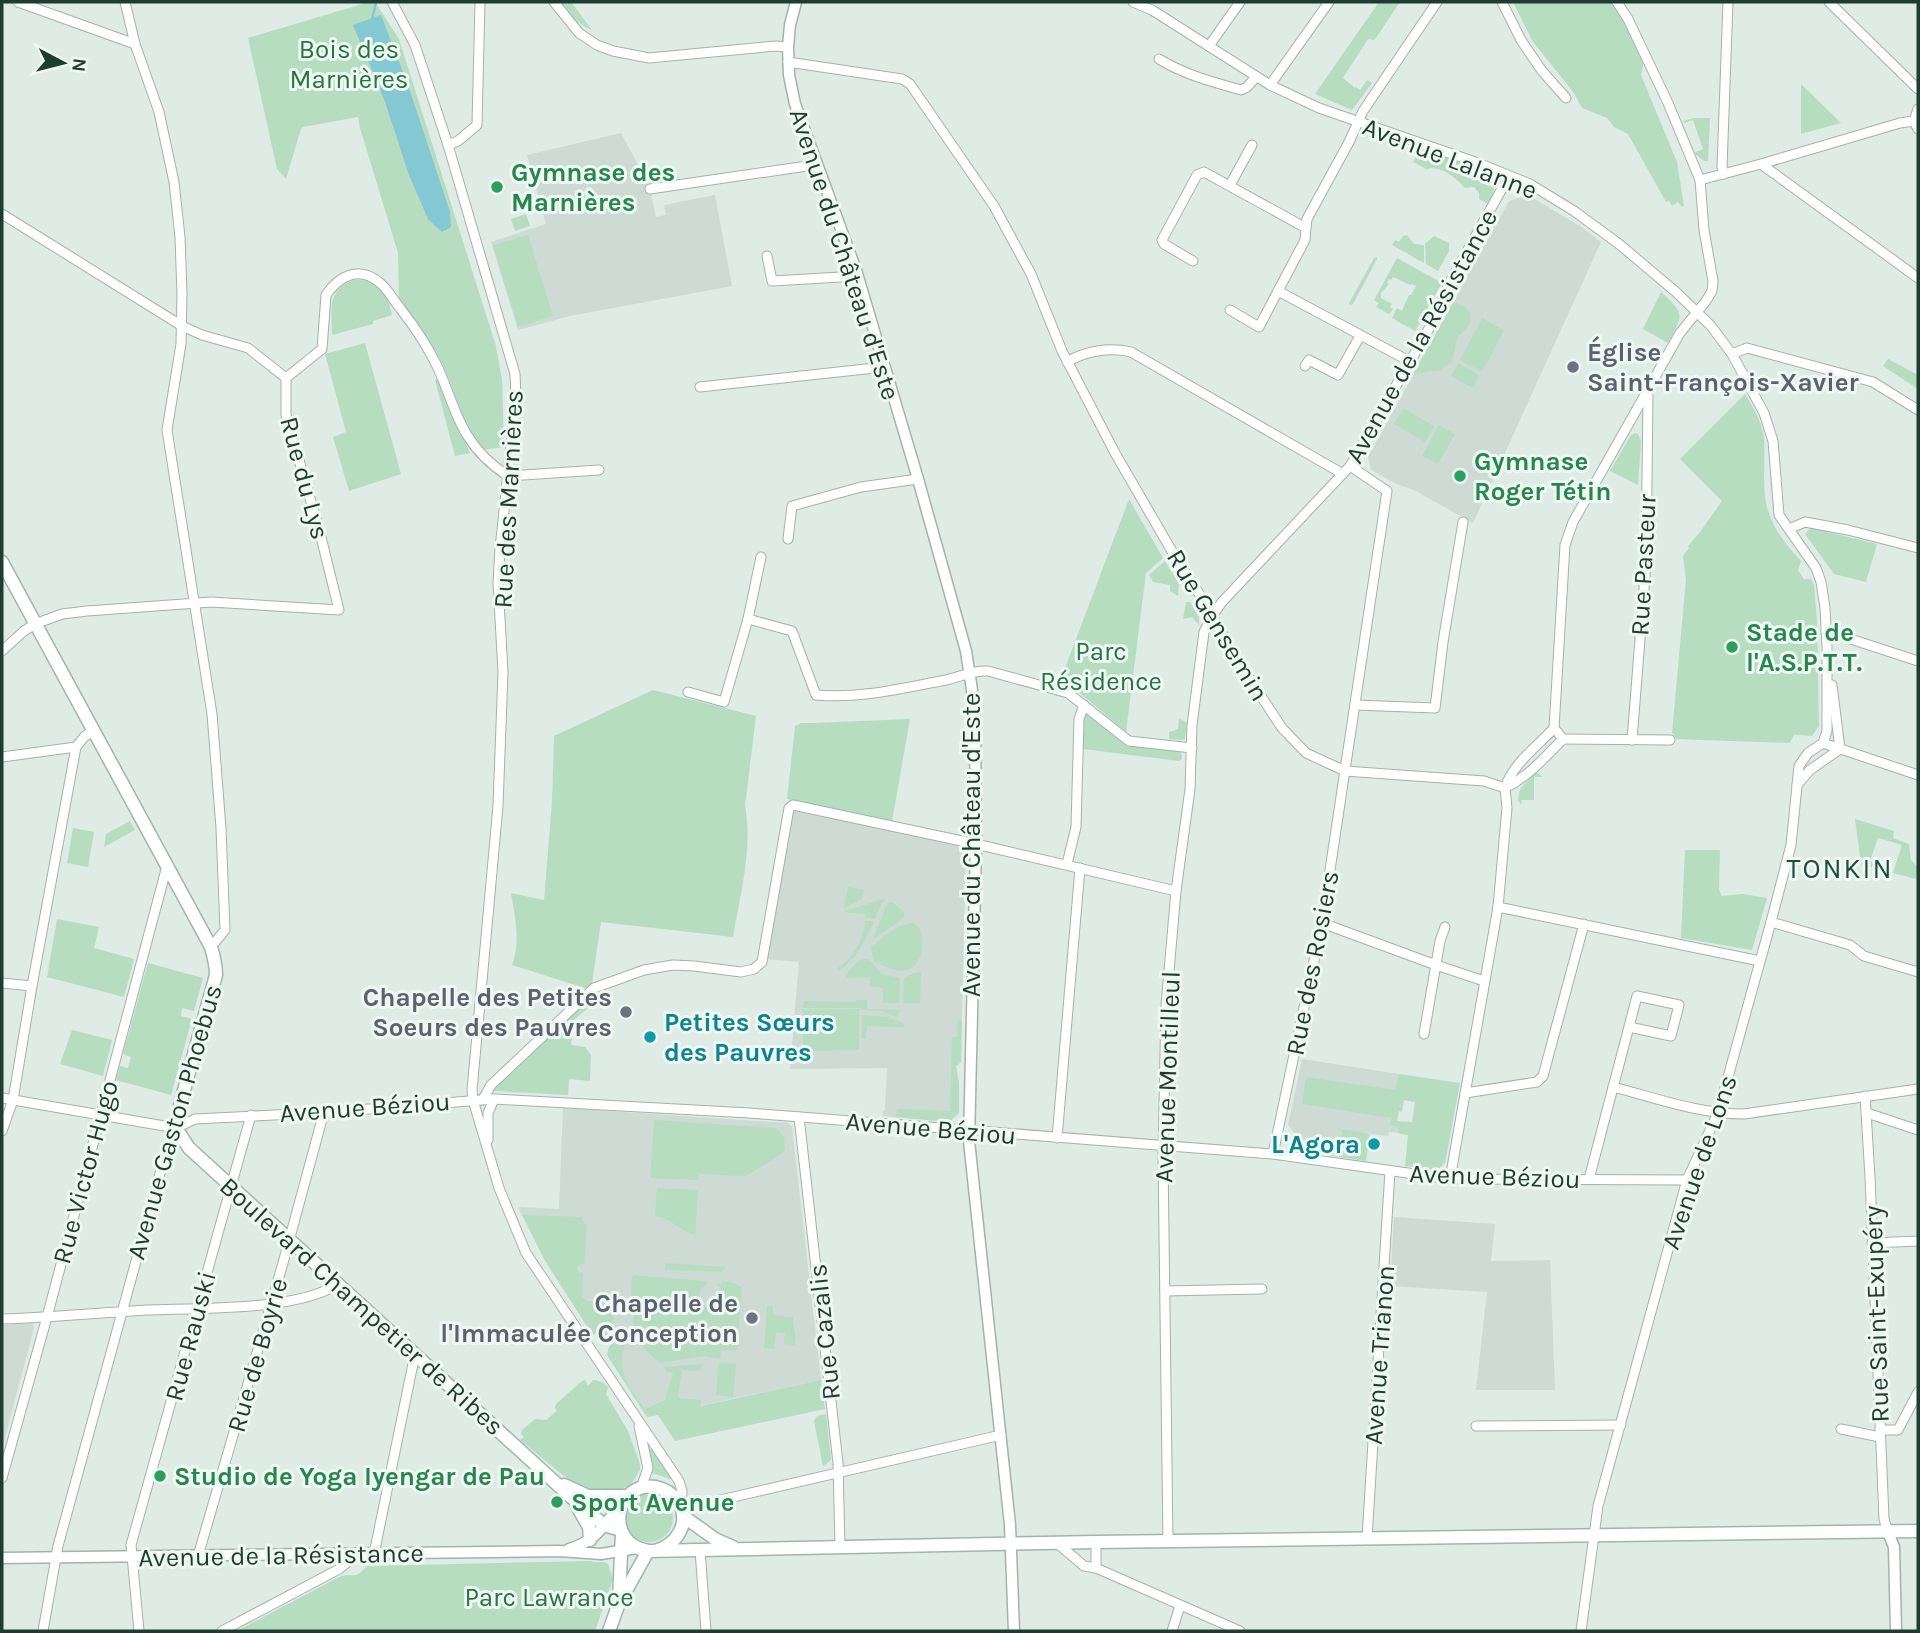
<svg xmlns="http://www.w3.org/2000/svg" width="1920" height="1633" viewBox="0 0 1920 1633" font-family="Karla,sans-serif">
<style>
.built{fill:#cddbd4}
.green{fill:#b6ddc0;fill-rule:evenodd}
.water{fill:#84c8d3}
.lines{fill:none;stroke-linecap:round;stroke-linejoin:round}
.stream{stroke:#84c8d3;stroke-width:2.5}
.minor-casing{stroke:#a2b3ac;stroke-width:11}
.tertiary-casing{stroke:#a2b3ac;stroke-width:13}
.secondary-casing{stroke:#9db7ad;stroke-width:15}
.minor{stroke:#fff;stroke-width:9}
.tertiary{stroke:#fff;stroke-width:10}
.secondary{stroke:#fff;stroke-width:12}
.leisure-dot{fill:#2e9e5b;stroke:#eff7f3;stroke-width:2.5}
.worship-dot{fill:#6b7280;stroke:#eff7f3;stroke-width:2.5}
.culture-dot{fill:#0f9aa8;stroke:#eff7f3;stroke-width:2.5}
.labels{text-anchor:middle;stroke-width:6;stroke-linejoin:round;paint-order:stroke}
.park-label{font-size:26px;fill:#287444;stroke:#eff7f3}
.street-label{font-size:26px;fill:#1f3c33;stroke:#eff7f3}
.leisure-label{font-size:26px;font-weight:bold;fill:#27864d;stroke:#eff7f3;text-anchor:start}
.worship-label{font-size:26px;font-weight:bold;fill:#5b616d;stroke:#eff7f3;text-anchor:end}
.culture-label{font-size:26px;font-weight:bold;fill:#0d838f;stroke:#eff7f3;text-anchor:start}
.neighbourhood-label{font-size:28px;letter-spacing:2px;fill:#1b4e41;stroke:#eff7f3}
</style>
<rect width="100%" height="100%" fill="#dfebe5"/>
<g class="built">
<path d="M621,133l28,52 7,32 10,-2 -2,-10 51,-10 17,91 -162,30 -52,14 -27,-88 55,-18 -19,-69z"/>
<path d="M1528,195l52,31 21,16 -128,281 -59,-33 -18,-6 -25,-14 -3,-13 141,-256z"/>
<path d="M796,809l51,13 119,23 -5,217 -5,4 3,18v29l-10,9 -66,-6v-5l2,-1 2,-42 -97,1 9,-107 -34,-3 26,-145z"/>
<path d="M1302,1059l97,15 -9,51 9,1 -1,7 -9,-1 -1,4 -46,-6 -3,27 -42,-6 4,-14 -5,-1 -8,-11z"/>
<path d="M563,1108l225,15 4,4 29,253 -174,37 -40,-62 2,-8 6,-5 -8,-7 -15,-1 -48,-75 -26,-52 41,2z"/>
<path d="M1394,1217l101,7 -4,37 59,-1 5,130h-79l11,-98 -97,-6z"/>
<path d="M33,1323l1,5 -32,121v-124z"/>
</g>
<g class="green">
<path d="M369,2h6l24,37 97,307 6,34 2,67 -22,3 -16,-25 -18,-48 -11,-24 -13,-19 -25,-34 -1,-47 -38,-125 -2,-11 -55,10 -2,2 -15,50 -9,-10 -29,-131z"/>
<path d="M557,2h14l21,28c-14,-5 -25,-18 -35,-28z"/>
<path d="M1379,2h21l-24,36 -2,2 -6,-1 -25,39 12,10 1,-1 4,3 7,-10 5,3 -20,27 -37,-16z"/>
<path d="M1513,2h99l18,29 14,31 -3,13 36,87 7,44 -2,1 -4,-5 -6,4 -3,-5 -3,1 -38,-68 -14,-7 -7,-9 -25,-10 -8,-15 -41,-51z"/>
<path d="M1801,84l40,39 -40,11z"/>
<path d="M1694,118h16l-2,43h-4l-10,-8 9,-4 -10,-29 -9,3 -1,-2z"/>
<path d="M1421,149h4l64,25c9,10 5,19 -1,30l-9,-5v-6l-5,-6 -9,1c-10,-11 -24,-23 -39,-19l-13,-7z"/>
<path d="M526,214l4,12 -15,5 -4,-12z"/>
<path d="M528,235l25,81 -35,11 -25,-82z"/>
<path d="M1407,235l7,9 10,1v18l-32,-18 3,-5 4,2 4,-6z"/>
<path d="M1434,236l15,7v8l-11,20 -12,-7 -1,-20z"/>
<path d="M1377,257v2l-24,45 -3,1 -1,-2 25,-45z"/>
<path d="M1397,258l45,25 -27,48 -23,-13 5,-10 5,3 7,-16h2l5,-9 -4,-2 -2,1 -17,-8 -2,3 -2,-1 -2,4 2,1 -8,9v5l11,6 -2,3 3,2 -4,5 -13,-7 3,-4 -5,-3z"/>
<path d="M354,280c26,-1 33,12 38,35l-19,6v3l-41,11c0,-24 -6,-46 22,-55z"/>
<path d="M1661,292c25,23 22,23 7,51l-25,-14z"/>
<path d="M1453,303c13,1 23,11 15,24 -4,6 -9,6 -11,13 -3,8 -2,15 -6,23l-12,7 -26,4z"/>
<path d="M1482,318l22,12 -22,42 -22,-12z"/>
<path d="M365,343l36,131 -52,17 -16,-54 13,-5 -21,-78z"/>
<path d="M1888,359l30,16v14l-35,-23z"/>
<path d="M1458,363l21,12 -6,13 -22,-12z"/>
<path d="M437,379l33,74 -15,3 -20,-76z"/>
<path d="M1745,394c8,13 18,29 19,45 2,22 -3,50 4,71 6,21 19,35 33,51l-3,9 6,9h7l3,6 3,36 2,105 -7,10 -18,-1 -4,8 -114,-4 -4,-6 14,-154 -3,-23 6,-8 -1,-2 12,-14 22,-31 -42,-42z"/>
<path d="M1403,408l31,18 -9,16 -31,-18z"/>
<path d="M1439,425l16,9 -17,30 -16,-8z"/>
<path d="M1635,433l3,1 3,7 -3,44 -28,-14 21,-36z"/>
<path d="M1129,499l34,59 -17,15 -20,159 -51,-43 -16,-5z"/>
<path d="M1811,528l66,16 -11,38 -32,-8 -29,-40z"/>
<path d="M1165,561l14,23 -1,12 -8,-5v-6l-17,-3 -4,-7z"/>
<path d="M1186,602h4l9,15v8l-7,-8 -9,2z"/>
<path d="M653,690l103,26 -11,90c8,43 -5,89 -12,131l-132,-15 -9,61 -4,6 -76,-24c9,-23 3,-48 -1,-72l33,7 8,-98 2,-66z"/>
<path d="M1087,713l36,28 58,10 1,8 -3,2 -96,-12 1,-31z"/>
<path d="M1179,718l8,5 -2,16 -3,1 -13,-1v-7l9,-3z"/>
<path d="M910,719l-18,102 -105,-22 8,-73 6,-3h11z"/>
<path d="M1536,772l7,5h-9v23h-12l-1,5 -3,-5 2,-11z"/>
<path d="M1855,819l39,12 -1,7 16,6 2,16 7,8 -2,11 -23,-6 9,-28 -24,-7 -8,23 8,3 -1,5 -16,-5z"/>
<path d="M130,821l5,9 -31,17 2,-13z"/>
<path d="M73,828l21,4 -6,35 -21,-4z"/>
<path d="M1685,850h35l-1,40 3,6 21,-2 24,4 -15,52 -71,-12z"/>
<path d="M848,887l16,3 -2,9 -18,9z"/>
<path d="M884,899l-9,20 -10,-1v-4l-23,-2z"/>
<path d="M892,902l12,10v6l-29,20 -1,-1 13,-33z"/>
<path d="M57,919l42,8 -5,21 40,11 -10,38 -77,-20z"/>
<path d="M865,921h9c-11,25 -14,32 -35,50l-2,-2c16,-12 26,-27 28,-48z"/>
<path d="M914,923c7,5 8,11 8,20 -1,35 -26,32 -49,17l-2,-13c13,-10 26,-23 43,-24z"/>
<path d="M867,959l5,3 9,12 19,4 -1,25h-16v-15l-13,-1v-10l-24,1 1,-5 12,-13z"/>
<path d="M148,963l55,15 -9,33 -12,-3 -1,8 11,3 -21,76 -55,-15 4,-14 8,2 3,-11 -8,-3z"/>
<path d="M919,972l2,1 -1,30h-17l1,-25 10,-5z"/>
<path d="M585,1000l5,6 -16,14 -3,25 14,2 6,8 -1,26 -21,-2 -1,16 -74,-4v-3z"/>
<path d="M857,1000h10v9l33,1 -4,7 -14,-6 -21,-1v-2h-58l1,-7 52,1z"/>
<path d="M859,1009v41l-56,1v-41z"/>
<path d="M862,1015l25,2 16,6 1,4 -37,-1 -1,13h-4z"/>
<path d="M958,1020l4,1 -1,41 -5,4 3,18v29l-10,9 -53,-5 1,-8 53,2 2,-74h5z"/>
<path d="M72,1030l40,10 -9,36 -43,-12z"/>
<path d="M1399,1074l61,9 -15,80 -8,7 -32,-4 3,-31 -10,-2v-6l-8,-2 1,-7 -89,-14 4,-27 89,13zM1404,1100l11,2 -3,20 -15,-1 2,-10 3,1z"/>
<path d="M654,1120l122,8 8,9 1,12 -4,5 -35,22 -47,-2 -1,6 -48,-2z"/>
<path d="M1342,1129l28,5 -4,27 -27,-4z"/>
<path d="M657,1188l41,2 -3,45c-15,-4 -24,-17 -40,-19z"/>
<path d="M522,1215l59,2 6,10 -3,36 -5,2 -2,3 2,4 4,1 -1,24 5,4 27,1 -1,25 -8,-5 -2,3 7,6 -3,4 -15,-1 -48,-75z"/>
<path d="M665,1263l61,4 -5,5 -56,-2z"/>
<path d="M634,1275l73,6 1,2 -8,7 -1,9 7,8 9,1 8,-7v-9l-6,-8h4l1,-3 12,2 8,5 -5,62h-16l-1,9 -16,-3 -45,7c-26,-26 -30,-29 -22,-66l-6,-1 1,-19z"/>
<path d="M767,1306h6v9l20,2c-1,10 5,17 1,28l-10,-1 1,-11 -9,-1 -2,17 -10,-1z"/>
<path d="M623,1335h4l5,8 -5,-2c-14,30 2,44 18,68l20,-9 8,-27 -7,-2 -1,-4 39,-3 -5,7 -17,-1 -4,28 23,2v6l120,-26 4,29 -150,32 -17,-26 -11,2 -40,-62 2,-8z"/>
<path d="M719,1363l17,1 -3,33 -17,-2z"/>
<path d="M585,1380l3,6 5,-6c6,0 10,2 15,7l-2,7 22,37 12,33v6l-8,13 -12,7 -25,1 -20,-6 -55,-45 4,-3 -3,-3 1,-4 13,-11 11,1 11,-9 -2,-3 1,-4 26,-23z"/>
<path d="M826,1414l5,45 -5,6 -3,1 -9,-45 3,-5z"/>
<path d="M652,1449l21,31 -21,-7 1,-10 -4,-13z"/>
<circle cx="649" cy="1518" r="24"/>
<path d="M591,1561c5,3 11,-1 17,3l5,15 -18,52h-358l102,-54c16,-6 14,5 28,-11z"/>
</g>
<path class="water" d="M381,15l28,73 41,124 1,15 -9,5 -14,-13 -19,-44 -25,-76 -31,-74z"/>
<g class="lines">
<path class="stream" d="M372,20l4,-18"/>
<defs>
<g id="minor">
<path d="M18,2l117,42"/>
<path d="M125,2l10,42 24,68 15,70 6,55 2,57 -1,50 -14,86 45,284 9,114 4,102 -14,17"/>
<path d="M392,2l23,43 33,100 67,229 1,22 -16,153 -2,34 5,89 -5,134 -26,284 1,10 26,88 27,65 153,228 3,10 -1,15"/>
<path d="M554,2l25,31 18,12 16,6 36,7 127,-12 12,1"/>
<path d="M1133,2l19,8 118,75 49,23 159,55 52,21 44,27 45,33 57,48 35,34 21,28 32,59 9,28 6,74 37,53 5,14 4,26 2,39v84l-4,12 -15,10 -9,13 -8,79 -20,77 -53,191 -31,67 -89,326 -17,125"/>
<path d="M1502,2l19,38 21,31 24,27"/>
<path d="M1829,2l89,87"/>
<path d="M1209,46l31,-44"/>
<path d="M1159,59c26,16 54,23 82,31l6,-3 9,-10"/>
<path d="M788,62l114,17 8,5 84,122 37,68 31,77 53,102 58,100 32,50 29,52 48,73 24,25 39,18 139,10 21,7 2,20 -9,99 262,54"/>
<path d="M1270,85l59,-83"/>
<path d="M1918,109l-4,12 4,8"/>
<path d="M448,145l10,-4 19,-16 3,-123"/>
<path d="M1761,164l157,114"/>
<path d="M1724,174l-2,-7 6,-165"/>
<path d="M1700,180l61,-16 139,-41 14,-2"/>
<path d="M1230,185l22,-40"/>
<path d="M650,189l157,-23 9,-3"/>
<path d="M2,214l180,112 20,9 46,13 38,30"/>
<path d="M1306,228l1,-9 42,-77 14,-31 74,-109"/>
<path d="M767,256l5,25 86,-5"/>
<path d="M1193,261l-29,-17 -2,-4 35,-65 7,-3 102,56 -1,12 -27,51 131,70"/>
<path d="M1230,310l29,17 19,-36"/>
<path d="M1732,354l15,-6 126,34 45,28"/>
<path d="M1067,362c18,-11 42,-15 64,-10l212,122"/>
<path d="M1305,366l4,-6 29,15 22,-39"/>
<path d="M286,378l36,-29 4,-54c13,-19 33,-30 54,-12 8,6 13,17 20,25 14,18 27,37 37,58 11,23 17,48 30,69 11,18 24,30 41,41"/>
<path d="M700,387l184,-20"/>
<path d="M508,476l91,-6"/>
<path d="M1789,529l16,-7 43,8 70,18"/>
<path d="M788,539l4,-33 69,-19 57,-8"/>
<path d="M761,557l-13,62 44,12 24,64c44,4 87,-7 130,-15 14,-3 27,-10 42,-9l80,22 61,48 63,7"/>
<path d="M1826,631l92,30"/>
<path d="M2,651l22,-20 11,-7 27,-10 25,-3 124,-9 128,8 -19,-77 -34,-118v-37"/>
<path d="M1832,685l8,64"/>
<path d="M688,692l36,10 24,-83"/>
<path d="M1355,705l80,3 8,-66 20,-120"/>
<path d="M1563,739l-9,-11 11,-183 8,-23 107,-189 26,-32 6,-10 1,-10 -9,-51 -4,-50 -32,-77 -40,-84 -11,-17"/>
<path d="M1563,739l107,1"/>
<path d="M1632,740l14,-177 2,-167"/>
<path d="M1823,743l95,32"/>
<path d="M2,757l74,-10"/>
<path d="M1797,785l13,-15 30,-21"/>
<path d="M1505,788c8,-25 32,-41 49,-60"/>
<path d="M1505,788c23,-11 40,-31 58,-49"/>
<path d="M1067,864l9,-37 3,-108 5,-14"/>
<path d="M1771,922l79,23 14,11 54,16"/>
<path d="M1322,923l114,42 48,16"/>
<path d="M2,983l30,3"/>
<path d="M1424,1034l16,-93 5,-14"/>
<path d="M1613,1087c43,11 86,27 131,27l174,-25"/>
<path d="M1465,1093l72,-11 6,-6 41,-152"/>
<path d="M1865,1096l5,81 14,342 4,13"/>
<path d="M2,1098l174,30"/>
<path d="M483,1099l8,-14 103,-97 50,-18 29,-5 21,1 47,6 13,-3 8,-7 27,-154 4,-3 183,39 200,47"/>
<path d="M1867,1113l51,17"/>
<path d="M799,1117l39,346 2,84"/>
<path d="M176,1128l19,-9 137,-7 162,-13 255,14 524,41 177,25 237,1"/>
<path d="M2,1131l11,-31 19,-114 44,-239 9,-11 7,-4"/>
<path d="M1057,1138l23,-270"/>
<path d="M488,1140v-27l6,-14"/>
<path d="M1273,1154l49,-231 65,-432 -37,-25"/>
<path d="M1450,1179l48,-272"/>
<path d="M1589,1179l48,-183 42,9 -8,31 -42,-9"/>
<path d="M1872,1243l46,-2"/>
<path d="M1165,1291l97,-2"/>
<path d="M2,1319c48,-2 97,-6 145,-9 51,-2 150,1 191,-26"/>
<path d="M639,1426l9,42 -7,20"/>
<path d="M1476,1426l145,-1"/>
<path d="M1841,1429l39,8"/>
<path d="M1880,1430h18l20,-38"/>
<path d="M2,1478l45,-161 120,-451"/>
<path d="M682,1511l30,-9 289,-67"/>
<path d="M1367,1538l23,-367"/>
<path d="M1168,1542l-5,-385 3,-152 10,-114 14,-102 2,-64 12,-93 8,-16 10,-14 128,-136 85,-148 15,-36 59,-106"/>
<path d="M1057,1543l27,23 12,2 144,63"/>
<path d="M700,1550l6,81"/>
<path d="M374,1554l41,-200"/>
<path d="M198,1556l85,-293 41,-151"/>
<path d="M1096,1568v-26"/>
<path d="M43,1631l15,-85 106,-387 12,-31"/>
<path d="M139,1631l-8,-86 120,-430"/>
<path d="M222,1631l117,-62 17,-14"/>
<path d="M1172,1631l8,-25"/>
</g>
<g id="tertiary">
<path d="M796,2l-6,23 -2,22 1,28 6,29 61,166 62,209 48,172 6,39 3,34 1,120 -7,297 41,384 4,106"/>
<path d="M1888,1532l6,15 2,84"/>
<path d="M569,1549c30,-9 33,-24 53,-45"/>
<path d="M2,1558l558,-7 41,3 36,-6"/>
</g>
<g id="secondary">
<path d="M2,562l209,385c3,10 5,18 5,28l-35,126 -5,27 13,20 382,349 33,28 17,5"/>
<path d="M564,1485l24,11h40"/>
<path d="M577,1506l12,21 1,13"/>
<path d="M683,1516l32,23 18,8"/>
<path d="M655,1551c21,-6 37,-28 23,-50 -6,-8 -13,-12 -22,-14 -41,-7 -53,56 -8,64l448,-9 822,-11"/>
<path d="M619,1599l3,-66"/>
<path d="M609,1631l10,-28 29,-52"/>
</g>
</defs>
<use href="#minor" class="minor-casing"/>
<use href="#tertiary" class="tertiary-casing"/>
<use href="#secondary" class="secondary-casing"/>
<use href="#minor" class="minor"/>
<use href="#tertiary" class="tertiary"/>
<use href="#secondary" class="secondary"/>
</g>
<g class="leisure-dot">
<circle cx="497" cy="187" r="7"/>
<circle cx="1460" cy="476" r="7"/>
<circle cx="1732" cy="647" r="7"/>
<circle cx="160" cy="1476" r="7"/>
<circle cx="557" cy="1502" r="7"/>
</g>
<g class="worship-dot">
<circle cx="1573" cy="367" r="7"/>
<circle cx="626" cy="1012" r="7"/>
<circle cx="752" cy="1318" r="7"/>
</g>
<g class="culture-dot">
<circle cx="650" cy="1037" r="7"/>
<circle cx="1374" cy="1144" r="7"/>
</g>
<g class="labels">
<g class="park-label">
<text x="349" y="58">Bois des<tspan x="349" dy="30">Marnières</tspan></text>
<text x="1101" y="660">Parc<tspan x="1101" dy="30">Résidence</tspan></text>
<text x="549" y="1606">Parc Lawrance</text>
</g>
<g class="street-label">
<text transform="translate(1450 158) rotate(21)" y="9">Avenue Lalanne</text>
<text transform="translate(845 254) rotate(72)" y="9">Avenue du Château d'Este</text>
<text transform="translate(1421 336) rotate(-61)" y="9">Avenue de la Résistance</text>
<text transform="translate(305 478) rotate(75)" y="9">Rue du Lys</text>
<text transform="translate(508 499) rotate(-87)" y="9">Rue des Marnières</text>
<text transform="translate(1643 565) rotate(-87)" y="9">Rue Pasteur</text>
<text transform="translate(1218 625) rotate(59)" y="9">Rue Gensemin</text>
<text transform="translate(971 845) rotate(-90)" y="9">Avenue du Château d'Este</text>
<text transform="translate(1312 963) rotate(-79)" y="9">Rue des Rosiers</text>
<text transform="translate(1167 1077) rotate(-88)" y="9">Avenue Montilleul</text>
<text transform="translate(365 1107) rotate(-4)" y="9">Avenue Béziou</text>
<text transform="translate(174 1122) rotate(-74)" y="9">Avenue Gaston Phoebus</text>
<text transform="translate(931 1128) rotate(5)" y="9">Avenue Béziou</text>
<text transform="translate(1699 1162) rotate(-71)" y="9">Avenue de Lons</text>
<text transform="translate(85 1172) rotate(-75)" y="9">Rue Victor Hugo</text>
<text transform="translate(1495 1176) rotate(2)" y="9">Avenue Béziou</text>
<text transform="translate(362 1306) rotate(42)" y="9">Boulevard Champetier de Ribes</text>
<text transform="translate(1876 1314) rotate(-92)" y="9">Rue Saint-Exupéry</text>
<text transform="translate(824 1332) rotate(-96)" y="9">Rue Cazalis</text>
<text transform="translate(190 1336) rotate(-75)" y="9">Rue Rauski</text>
<text transform="translate(257 1355) rotate(-74)" y="9">Rue de Boyrie</text>
<text transform="translate(1379 1355) rotate(-86)" y="9">Avenue Trianon</text>
<text transform="translate(281 1555) rotate(-1)" y="9">Avenue de la Résistance</text>
</g>
<g class="leisure-label">
<text x="511" y="181">Gymnase des<tspan x="511" dy="30">Marnières</tspan></text>
<text x="1474" y="470">Gymnase<tspan x="1474" dy="30">Roger Tétin</tspan></text>
<text x="1746" y="641">Stade de<tspan x="1746" dy="30">l'A.S.P.T.T.</tspan></text>
<text x="174" y="1485">Studio de Yoga Iyengar de Pau</text>
<text x="571" y="1511">Sport Avenue</text>
</g>
<g class="worship-label">
<text x="1587" y="361" text-anchor="start">Église<tspan x="1587" dy="30">Saint-François-Xavier</tspan></text>
<text x="612" y="1006">Chapelle des Petites<tspan x="612" dy="30">Soeurs des Pauvres</tspan></text>
<text x="738" y="1312">Chapelle de<tspan x="738" dy="30">l'Immaculée Conception</tspan></text>
</g>
<g class="culture-label">
<text x="664" y="1031">Petites Sœurs<tspan x="664" dy="30">des Pauvres</tspan></text>
<text x="1360" y="1153" text-anchor="end">L'Agora</text>
</g>
<g class="neighbourhood-label">
<text x="1840" y="878">TONKIN</text>
</g>
</g>
<rect width="1920" height="1633" fill="none" stroke="#1f3c33" stroke-width="7"/>
<g transform="translate(63 63) rotate(97)" stroke="#eff7f3" stroke-width="5" paint-order="stroke">
<path d="M0-5L12 26L0 18L-12 26Z" fill="#1f3c33"/>
<text y="-10" font-size="19" font-weight="bold" text-anchor="middle" fill="#1f3c33">N</text>
</g>
</svg>
